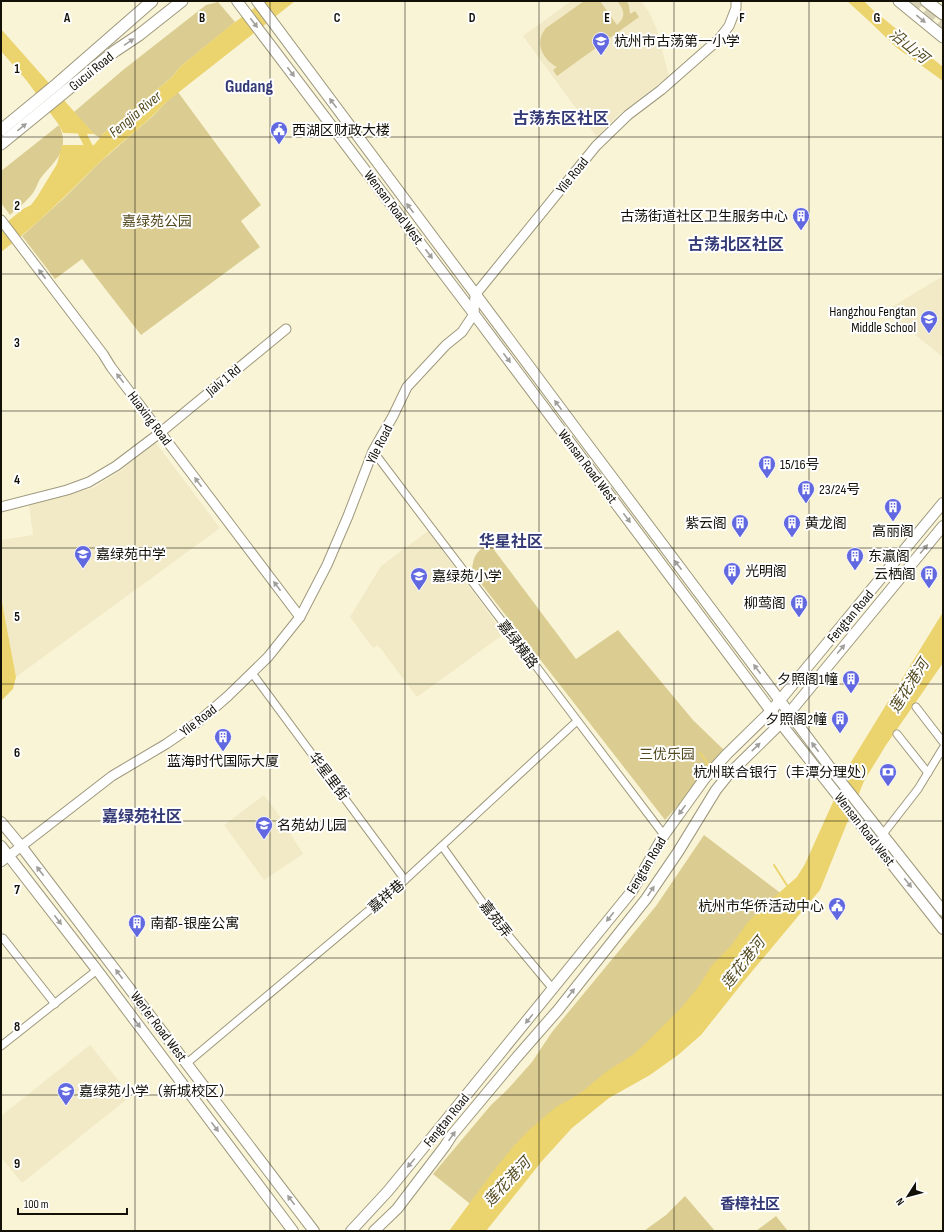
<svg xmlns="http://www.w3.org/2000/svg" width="944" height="1232" viewBox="0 0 944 1232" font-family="'Sofia Sans Condensed','Noto Sans SC',sans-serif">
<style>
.built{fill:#f2eac6}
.green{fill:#dbcd91}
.water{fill:#ebd36d}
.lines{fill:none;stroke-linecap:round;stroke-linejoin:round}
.stream{stroke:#ebd36d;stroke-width:2}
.canal{stroke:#ebd36d;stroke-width:8}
.trunk-tunnel{stroke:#d7d2b8;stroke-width:12;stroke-dasharray:12 6;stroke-linecap:butt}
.minor-casing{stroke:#9e987d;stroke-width:9}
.tertiary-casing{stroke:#9e987d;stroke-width:11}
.secondary-casing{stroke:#9e987d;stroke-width:12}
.primary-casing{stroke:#9e987d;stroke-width:13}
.minor{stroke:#fff;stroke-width:7}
.tertiary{stroke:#fff;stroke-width:9}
.secondary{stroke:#fff;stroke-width:10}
.primary{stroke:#fff;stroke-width:11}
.oneway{fill:#a09f9c}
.grid{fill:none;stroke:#121007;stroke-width:1;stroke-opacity:0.55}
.labels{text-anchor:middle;stroke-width:4;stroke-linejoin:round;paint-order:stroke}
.poi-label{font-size:14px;fill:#121007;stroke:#fff;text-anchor:start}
.street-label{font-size:14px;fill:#121007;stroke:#fff}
.park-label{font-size:14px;fill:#564c22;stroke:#fff}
.water-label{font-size:15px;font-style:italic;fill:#534a1f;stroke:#fff}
.neighbourhood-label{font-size:15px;font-weight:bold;fill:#343a75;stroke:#fff}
.quarter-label{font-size:16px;font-weight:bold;fill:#343a75;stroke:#fff}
.district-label{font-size:18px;font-weight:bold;fill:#343a75;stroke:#fff}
.grid-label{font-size:13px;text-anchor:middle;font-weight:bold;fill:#121007;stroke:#fff;stroke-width:4;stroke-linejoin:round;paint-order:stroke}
</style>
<rect width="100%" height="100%" fill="#faf4d7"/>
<g class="built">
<path d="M571,1h70l8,11 8,18 12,46 -50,38 -22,23 -74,-101z"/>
<path d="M943,276v81l-58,-46z"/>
<path d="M156,443l64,85 -204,149 -15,-80v-57l32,-5 -4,-30 64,-17 27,-17z"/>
<path d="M428,531l76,103 -87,63 -39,-52 -5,3 -23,-31 31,-51z"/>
<path d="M264,795l17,23 22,36 -39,26 -40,-55z"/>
<path d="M90,1045l41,51 -109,87 -21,-26v-41z"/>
</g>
<g class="green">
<path d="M584,1h16l17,24c9,-8 8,-15 0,-24h10l2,5 1,8 5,-3 4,6 -82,59 -4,-6 4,-3c-15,-8 -23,-25 -11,-39z"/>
<path d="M218,2l17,20 -55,45 -8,10 -52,44 -16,12 -4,5 -6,-4 -20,-22 49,-42 83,-65z"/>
<path d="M178,92l83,113 -20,16 19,26 -119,88 -59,-76 -27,20 -33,-43 42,-38 35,-35 55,-48 11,-12z"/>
<path d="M59,125c12,26 -5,36 -19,54 -3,5 -4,10 -7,14 -6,8 -15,15 -23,22l-9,-12v-32z"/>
<path d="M489,543l87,116 42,-29 75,90 33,32 -61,68 -193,-248c1,-16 4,-20 17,-29z"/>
<path d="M704,835l79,60 -102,124 -207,188 -41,-33 58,-69 16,-15 25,-28 20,-30 104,-126z"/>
<path d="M685,1196l30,35h-71l22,-16z"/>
<path d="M776,1216l12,15h-32z"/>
</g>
<g class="water">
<path d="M264,1h31l-130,102c-20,22 -44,39 -66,60 -32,31 -62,62 -98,89v-25l22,-18 8,-4 6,-8 20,-33 5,-19h32l10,-12 16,-12 52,-44 8,-10 51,-42z"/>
<path d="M847,1h17l9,9 70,57v14l-46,-33 -28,-27z"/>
<path d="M1,29l93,105 -31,-1 -4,-8 -32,-44 -26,-30z"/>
<path d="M1,597l15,80 -3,12 -12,12z"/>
<path d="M943,612v51l-57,82 -22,36 -44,109 -76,91 -43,54 -23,20 -28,20 -41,23 -37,30 -30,33 -56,70h-37l46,-62 17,-21 17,-18 27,-23 13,-7 14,-9 23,-19 28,-18 16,-15 33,-33 16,-20 13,-21 19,-19 16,-23 17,-17 33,-29 8,-13 46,-102z"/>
</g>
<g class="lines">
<g class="stream">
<path d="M700,753l11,15"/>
<path d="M774,865l14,22"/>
</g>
<path class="canal" d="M78,125l13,26"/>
<path class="trunk-tunnel" d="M910,1l33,28"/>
<defs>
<g id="minor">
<path d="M373,451l291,384"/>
<path d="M252,673l153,207"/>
<path d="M916,707l27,35"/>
<path d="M897,734l31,39"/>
<path d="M883,834l35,-45 25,-41"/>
<path d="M442,846l51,71 60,72"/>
<path d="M1,938h2l52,66"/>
<path d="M1,1046l96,-76"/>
<path d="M187,1063l218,-183 172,-159"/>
</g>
<g id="tertiary">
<path d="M1,220l102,134 8,13 189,250"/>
<path d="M1,507l66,-17 22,-8 27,-16 45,-34 125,-103"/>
<path d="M1,862l111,-86 54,-32 32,-22 30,-26 40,-39 32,-40 27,-52 21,-49 25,-65 20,-35 14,-29 39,-42 16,-13 12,-18 1,-19 121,-149 32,-31 33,-25 58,-51 10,-13 7,-18v-7"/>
</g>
<g id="secondary">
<path d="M237,1l237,313 297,397 172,218"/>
<path d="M257,1l325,436 256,341 105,133"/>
<path d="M1,822l20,24 293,385"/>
<path d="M1,846l96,124 196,261"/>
<path d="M351,1231l37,-40 45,-55 199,-245 32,-56 41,-57 22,-24 44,-43 172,-208"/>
<path d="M374,1231l23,-22 48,-63 7,-11 65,-78 41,-47 88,-111 32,-47 38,-62 12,-15 53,-52 162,-197"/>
</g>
<g id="primary">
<path d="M899,1l44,36"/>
<path d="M926,1l17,13"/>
<path d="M1,130l56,-46 95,-83"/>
<path d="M1,144l114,-93 24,-16 43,-34"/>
</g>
</defs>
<use href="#minor" class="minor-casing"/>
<use href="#tertiary" class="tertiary-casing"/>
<use href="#secondary" class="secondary-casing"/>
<use href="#primary" class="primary-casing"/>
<use href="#minor" class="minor"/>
<use href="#tertiary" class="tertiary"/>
<use href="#secondary" class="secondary"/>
<use href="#primary" class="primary"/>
</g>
<defs><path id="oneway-solid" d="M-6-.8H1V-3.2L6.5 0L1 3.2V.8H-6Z"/></defs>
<g class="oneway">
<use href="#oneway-solid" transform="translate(921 19) rotate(39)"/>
<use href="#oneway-solid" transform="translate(254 23) rotate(53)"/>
<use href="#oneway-solid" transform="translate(129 42) rotate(-34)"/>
<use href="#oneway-solid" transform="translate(291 72) rotate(53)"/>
<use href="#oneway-solid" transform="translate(333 103) rotate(-127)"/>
<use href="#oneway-solid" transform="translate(22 127) rotate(-39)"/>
<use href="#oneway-solid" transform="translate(410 208) rotate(-127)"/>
<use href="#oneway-solid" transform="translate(429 254) rotate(53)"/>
<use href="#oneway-solid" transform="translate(42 274) rotate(-127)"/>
<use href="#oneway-solid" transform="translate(507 358) rotate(53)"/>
<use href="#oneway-solid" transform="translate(120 378) rotate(-128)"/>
<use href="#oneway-solid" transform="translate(558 405) rotate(-127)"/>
<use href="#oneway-solid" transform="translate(198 482) rotate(-127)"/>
<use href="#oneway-solid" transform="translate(627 518) rotate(53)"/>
<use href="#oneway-solid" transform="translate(924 549) rotate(-50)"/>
<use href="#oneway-solid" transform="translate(678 565) rotate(-127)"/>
<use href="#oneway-solid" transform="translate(277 586) rotate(-127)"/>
<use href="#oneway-solid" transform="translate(841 649) rotate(-50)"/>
<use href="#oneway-solid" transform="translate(757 669) rotate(-127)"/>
<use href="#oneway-solid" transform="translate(756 747) rotate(-44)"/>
<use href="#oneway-solid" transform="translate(815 747) rotate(-127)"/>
<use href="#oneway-solid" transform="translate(682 810) rotate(126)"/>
<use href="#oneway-solid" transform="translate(40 871) rotate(-127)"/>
<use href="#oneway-solid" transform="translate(908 883) rotate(52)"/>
<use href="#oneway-solid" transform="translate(651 891) rotate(-56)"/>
<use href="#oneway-solid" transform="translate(610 917) rotate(129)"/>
<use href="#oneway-solid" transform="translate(58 920) rotate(53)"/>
<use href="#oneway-solid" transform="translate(119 974) rotate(-127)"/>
<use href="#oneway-solid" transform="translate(571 993) rotate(-52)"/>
<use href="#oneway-solid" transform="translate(529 1019) rotate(129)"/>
<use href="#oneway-solid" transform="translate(137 1023) rotate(53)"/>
<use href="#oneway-solid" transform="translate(215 1127) rotate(53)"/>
<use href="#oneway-solid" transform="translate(452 1136) rotate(-55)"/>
<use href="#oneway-solid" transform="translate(411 1163) rotate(130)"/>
<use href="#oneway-solid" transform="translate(291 1200) rotate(-127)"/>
</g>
<path class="grid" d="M135,1v1230M270,1v1230M405,1v1230M539,1v1230M674,1v1230M809,1v1230M1,137h942M1,274h942M1,411h942M1,548h942M1,684h942M1,821h942M1,958h942M1,1095h942"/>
<defs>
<symbol id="school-pin" viewBox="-11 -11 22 30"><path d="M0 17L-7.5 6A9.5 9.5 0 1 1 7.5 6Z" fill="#6168e0" stroke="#fff"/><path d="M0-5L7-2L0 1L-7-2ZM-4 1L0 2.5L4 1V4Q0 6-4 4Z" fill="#fff"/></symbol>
<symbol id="civic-pin" viewBox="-11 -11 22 30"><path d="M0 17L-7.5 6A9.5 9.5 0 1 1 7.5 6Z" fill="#6168e0" stroke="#fff"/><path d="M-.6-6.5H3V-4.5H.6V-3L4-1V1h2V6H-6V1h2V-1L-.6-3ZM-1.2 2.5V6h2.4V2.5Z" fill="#fff"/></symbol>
<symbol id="building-pin" viewBox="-11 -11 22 30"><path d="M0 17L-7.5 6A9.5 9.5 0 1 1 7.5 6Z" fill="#6168e0" stroke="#fff"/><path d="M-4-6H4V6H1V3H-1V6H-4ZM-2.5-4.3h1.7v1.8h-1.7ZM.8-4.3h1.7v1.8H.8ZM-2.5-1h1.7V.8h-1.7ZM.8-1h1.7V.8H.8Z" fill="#fff"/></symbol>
<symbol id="bank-pin" viewBox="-11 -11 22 30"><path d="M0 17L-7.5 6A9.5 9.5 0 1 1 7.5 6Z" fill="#6168e0" stroke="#fff"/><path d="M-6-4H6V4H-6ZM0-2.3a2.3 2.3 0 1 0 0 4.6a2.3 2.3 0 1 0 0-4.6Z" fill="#fff"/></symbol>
</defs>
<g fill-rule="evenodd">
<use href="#school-pin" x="591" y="31" width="20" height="27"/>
<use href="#civic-pin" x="269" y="120" width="20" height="27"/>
<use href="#building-pin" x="791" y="206" width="20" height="27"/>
<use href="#school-pin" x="919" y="309" width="20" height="27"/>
<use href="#building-pin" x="757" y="454" width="20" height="27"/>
<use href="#building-pin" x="796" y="479" width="20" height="27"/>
<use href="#building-pin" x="883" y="497" width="20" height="27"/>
<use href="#building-pin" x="730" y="513" width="20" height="27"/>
<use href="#building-pin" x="782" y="513" width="20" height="27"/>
<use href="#school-pin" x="73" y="544" width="20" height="27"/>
<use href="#building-pin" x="845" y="546" width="20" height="27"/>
<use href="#building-pin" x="722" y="561" width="20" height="27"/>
<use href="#building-pin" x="919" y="564" width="20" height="27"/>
<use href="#school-pin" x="409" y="566" width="20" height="27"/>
<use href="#building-pin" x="789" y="593" width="20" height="27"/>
<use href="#building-pin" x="841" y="669" width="20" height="27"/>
<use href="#building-pin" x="830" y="709" width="20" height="27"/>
<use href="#building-pin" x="213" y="727" width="20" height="27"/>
<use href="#bank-pin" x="878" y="762" width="20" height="27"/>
<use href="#school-pin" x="254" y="815" width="20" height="27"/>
<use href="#civic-pin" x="827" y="896" width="20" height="27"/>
<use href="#building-pin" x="127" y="913" width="20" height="27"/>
<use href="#school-pin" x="56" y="1081" width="20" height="27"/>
</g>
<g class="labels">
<g class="poi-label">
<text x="614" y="46">杭州市古荡第一小学</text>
<text x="292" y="135">西湖区财政大楼</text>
<text x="788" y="221" text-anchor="end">古荡街道社区卫生服务中心</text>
<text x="916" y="316" text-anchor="end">Hangzhou Fengtan<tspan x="916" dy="16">Middle School</tspan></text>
<text x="780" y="469">15/16号</text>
<text x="819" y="494">23/24号</text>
<text x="727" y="528" text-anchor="end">紫云阁</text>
<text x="805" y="528">黄龙阁</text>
<text x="893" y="536" text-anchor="middle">高丽阁</text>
<text x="96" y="559">嘉绿苑中学</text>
<text x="868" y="561">东瀛阁</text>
<text x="745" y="576">光明阁</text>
<text x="916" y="579" text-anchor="end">云栖阁</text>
<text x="432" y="581">嘉绿苑小学</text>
<text x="786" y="608" text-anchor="end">柳莺阁</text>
<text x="838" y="684" text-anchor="end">夕照阁1幢</text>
<text x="827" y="724" text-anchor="end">夕照阁2幢</text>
<text x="223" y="766" text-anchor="middle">蓝海时代国际大厦</text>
<text x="875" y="777" text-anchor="end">杭州联合银行（丰潭分理处）</text>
<text x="277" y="830">名苑幼儿园</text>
<text x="824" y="911" text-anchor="end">杭州市华侨活动中心</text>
<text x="150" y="928">南都-银座公寓</text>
<text x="79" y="1096">嘉绿苑小学（新城校区）</text>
</g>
<g class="street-label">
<text transform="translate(91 71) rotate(-39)" y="5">Gucui Road</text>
<text transform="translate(572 175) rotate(-51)" y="5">Yile Road</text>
<text transform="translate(394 207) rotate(53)" y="5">Wensan Road West</text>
<text transform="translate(223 380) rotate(-40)" y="5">Jialv 1 Rd</text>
<text transform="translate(150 418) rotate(53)" y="5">Huaxing Road</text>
<text transform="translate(379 444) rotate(-63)" y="5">Yile Road</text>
<text transform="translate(588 466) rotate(53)" y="5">Wensan Road West</text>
<text transform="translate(850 616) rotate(-50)" y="5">Fengtan Road</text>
<text transform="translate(518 644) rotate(53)" y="5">嘉绿横路</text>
<text transform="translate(198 720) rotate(-38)" y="5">Yile Road</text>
<text transform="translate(329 776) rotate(53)" y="5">华星里街</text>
<text transform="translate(865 829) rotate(52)" y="5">Wensan Road West</text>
<text transform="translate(646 865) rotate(-59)" y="5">Fengtan Road</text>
<text transform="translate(386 896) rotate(-40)" y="5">嘉祥巷</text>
<text transform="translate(496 919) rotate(52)" y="5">嘉苑弄</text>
<text transform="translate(159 1026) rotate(53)" y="5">Wen'er Road West</text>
<text transform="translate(446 1120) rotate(-51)" y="5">Fengtan Road</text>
</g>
<g class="park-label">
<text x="157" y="226">嘉绿苑公园</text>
<text x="667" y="759">三优乐园</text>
</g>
<g class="water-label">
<text transform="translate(909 46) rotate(39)" y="5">沿山河</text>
<text transform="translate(135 114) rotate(-40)" y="5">Fengjia River</text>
<text transform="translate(909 686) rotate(-58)" y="5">莲花港河</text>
<text transform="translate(743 963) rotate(-52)" y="5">莲花港河</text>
<text transform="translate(507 1182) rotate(-47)" y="5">莲花港河</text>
</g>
<g class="neighbourhood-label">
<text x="750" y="1209">香樟社区</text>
</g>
<g class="quarter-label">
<text x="561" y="124">古荡东区社区</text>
<text x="736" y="250">古荡北区社区</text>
<text x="511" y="547">华星社区</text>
<text x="142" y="822">嘉绿苑社区</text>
</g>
<g class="district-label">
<text x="249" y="92">Gudang</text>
</g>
</g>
<g class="grid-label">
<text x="67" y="22">A</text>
<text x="202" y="22">B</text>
<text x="337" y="22">C</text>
<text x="472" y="22">D</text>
<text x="607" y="22">E</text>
<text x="742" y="22">F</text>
<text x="877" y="22">G</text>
<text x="17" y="73">1</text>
<text x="17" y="210">2</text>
<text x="17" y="347">3</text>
<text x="17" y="484">4</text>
<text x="17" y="621">5</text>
<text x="17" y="757">6</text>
<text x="17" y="894">7</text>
<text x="17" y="1031">8</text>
<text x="17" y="1168">9</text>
</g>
<rect width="944" height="1232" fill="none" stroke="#121007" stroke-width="4"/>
<g transform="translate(908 1196) rotate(234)" stroke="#ffffff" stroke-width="3" paint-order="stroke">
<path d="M0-3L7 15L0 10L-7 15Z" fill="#121007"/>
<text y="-6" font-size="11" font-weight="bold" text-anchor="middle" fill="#121007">N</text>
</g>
<path d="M18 1208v6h109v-6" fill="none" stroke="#121007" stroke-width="2"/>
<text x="24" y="1208" font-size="12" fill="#121007" stroke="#ffffff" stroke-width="3" paint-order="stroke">100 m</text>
</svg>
